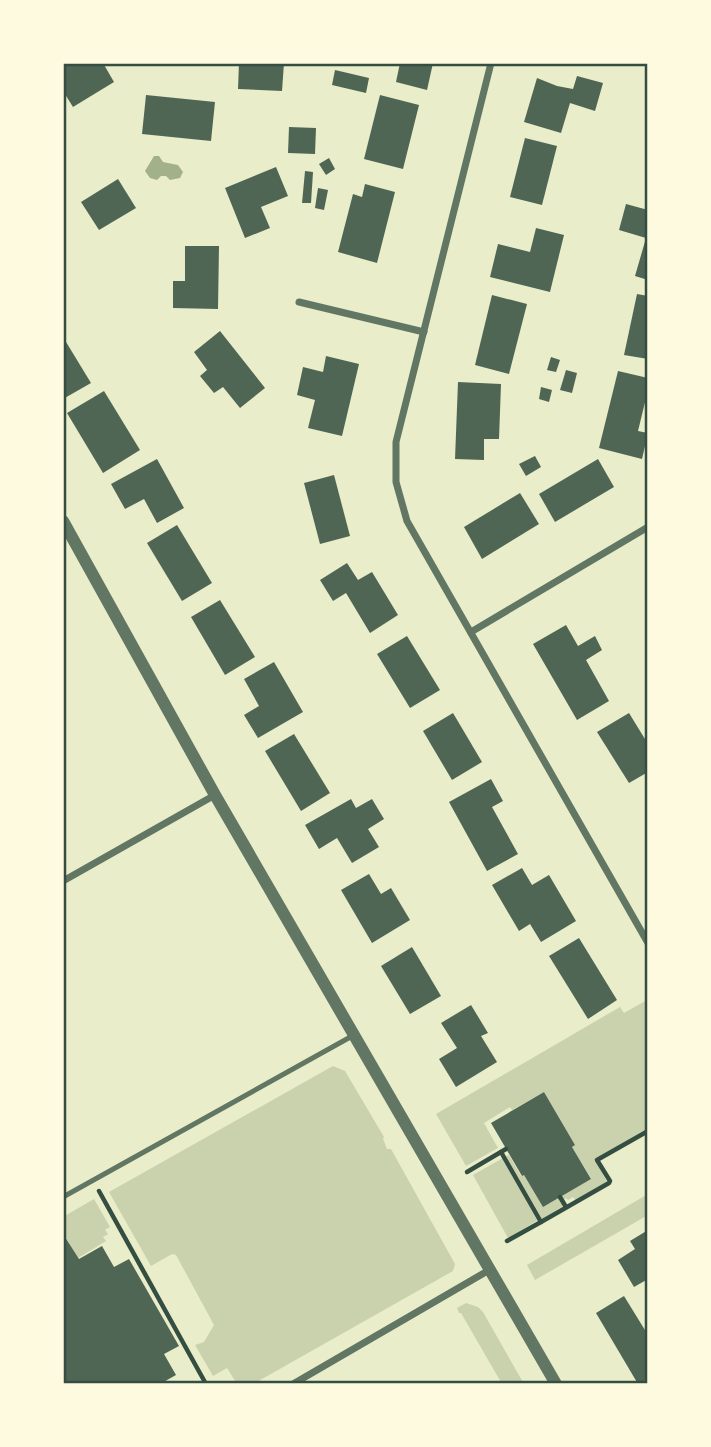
<svg xmlns="http://www.w3.org/2000/svg" width="711" height="1447" viewBox="0 0 711 1447" font-family="'Exo 2',sans-serif">
<style>
.green{fill:#cad2ad}
.water{fill:#a3b18a}
.building{fill:#4f6655}
.lines{fill:none;stroke-linecap:round;stroke-linejoin:round}
.path{stroke:#344e41;stroke-width:4.5}
.service{stroke:#617663;stroke-width:5}
.minor{stroke:#617663;stroke-width:7}
.tertiary{stroke:#617663;stroke-width:12}
.neatline{fill:none;stroke:#344e41;stroke-width:2.5}
</style>
<rect width="100%" height="100%" fill="#e9edc9"/>
<g class="green">
<path d="M647,1000l1,128 -53,31 12,23 -31,19 -3,-4 -5,3 -2,-2 -3,2 -2,-4 30,-18 -19,-31 3,-2 -31,-53 -32,18 -2,-3 -26,16 14,25 -32,18 -30,-52 184,-107 4,6z"/>
<path d="M333,1066l12,5 39,66 -1,2 4,10h4l64,115 -2,7 -200,113h-16l-10,-16 -14,8 -18,-31 9,-3 10,-17 -38,-70 -4,-1 -21,12 -42,-74z"/>
<path d="M509,1155l12,21 3,-1 19,31 15,-8 5,8 -21,13 -36,-63z"/>
<path d="M503,1158l35,62 -30,18 -35,-63z"/>
<path d="M648,1194v21l-113,65 -8,-15z"/>
<path d="M94,1199l16,28 -5,3 3,4 -5,3 3,4 -28,17 -12,-20 -3,1v-22z"/>
<path d="M466,1303l12,4 5,5 41,72h-22l-41,-71h-2l-2,-5z"/>
</g>
<path class="water" d="M154,156h5l4,6 15,3 5,7 -3,6 -10,2 -4,-4h-5l-4,4 -7,-2 -5,-7z"/>
<g class="building">
<path d="M63,63h40l11,19 -41,25 -10,-16z"/>
<path d="M239,63h45l-2,28 -44,-2z"/>
<path d="M400,63h33l-6,27 -31,-8z"/>
<path d="M335,70l34,8 -3,15 -34,-8z"/>
<path d="M577,76l26,7 -8,28 -25,-8 -9,30 -37,-11 13,-44 20,8 16,3z"/>
<path d="M146,95l69,7 -4,39 -69,-7z"/>
<path d="M380,95l39,10 -16,64 -39,-10z"/>
<path d="M289,127l27,1 -1,26 -27,-1z"/>
<path d="M525,138l32,8 -15,59 -32,-8z"/>
<path d="M329,158l6,11 -9,6 -7,-11z"/>
<path d="M276,167l12,29 -27,11 9,21 -25,10 -20,-50z"/>
<path d="M305,171l8,1 -2,31h-9z"/>
<path d="M118,179l18,29 -37,22 -18,-28z"/>
<path d="M365,184l30,8 -18,71 -39,-11 15,-58 9,3z"/>
<path d="M318,188l10,2 -4,20 -9,-2z"/>
<path d="M626,204l22,6v70l-13,-4 11,-38 -27,-8z"/>
<path d="M536,228l28,7 -14,57 -60,-15 8,-33 32,8z"/>
<path d="M185,246h34l-1,63 -45,-1v-27h12z"/>
<path d="M637,294l11,2v63l-24,-4z"/>
<path d="M492,295l35,9 -18,70 -34,-9z"/>
<path d="M220,331l45,57 -25,20 -17,-21 -9,6 -14,-17 7,-6 -13,-18z"/>
<path d="M63,337l28,46 -28,16z"/>
<path d="M326,356l33,8 -17,72 -34,-8 7,-28 -18,-5 6,-28 20,5z"/>
<path d="M551,357l9,3 -4,12 -9,-2z"/>
<path d="M566,370l11,3 -5,20 -12,-3z"/>
<path d="M618,371l30,7v12l-10,41 10,2 -6,26 -43,-11z"/>
<path d="M458,382l43,2 -2,55h-15v21l-29,-1z"/>
<path d="M541,387l11,3 -3,12 -10,-3z"/>
<path d="M104,391l36,59 -37,23 -36,-60z"/>
<path d="M535,456l6,11 -15,9 -7,-12z"/>
<path d="M157,459l27,49 -27,15 -13,-24 -19,10 -14,-25z"/>
<path d="M598,459l16,28 -59,35 -16,-28z"/>
<path d="M334,475l16,61 -30,8 -16,-61z"/>
<path d="M520,493l19,31 -57,35 -18,-32z"/>
<path d="M177,525l35,58 -30,18 -35,-58z"/>
<path d="M347,563l11,17 14,-8 26,43 -28,18 -24,-40 -13,8 -13,-21z"/>
<path d="M220,600l35,57 -30,18 -34,-58z"/>
<path d="M566,625l12,21 17,-10 7,14 -16,10 23,41 -32,19 -44,-76z"/>
<path d="M407,636l33,54 -30,18 -33,-54z"/>
<path d="M274,662l29,50 -45,26 -14,-23 15,-9 -15,-27z"/>
<path d="M453,713l29,49 -30,18 -29,-49z"/>
<path d="M629,713l19,31v28l-19,11 -32,-51z"/>
<path d="M294,734l36,59 -29,18 -36,-60z"/>
<path d="M491,779l12,22 -11,6 26,47 -31,17 -38,-69z"/>
<path d="M351,799l5,9 16,-9 12,20 -16,10 11,18 -27,16 -15,-25 -18,11 -14,-24z"/>
<path d="M522,868l10,17 17,-10 27,46 -35,21 -11,-18 -11,7 -27,-46z"/>
<path d="M369,874l12,20 10,-6 19,32 -38,23 -31,-53z"/>
<path d="M579,938l38,62 -29,19 -39,-63z"/>
<path d="M412,947l29,49 -31,18 -29,-48z"/>
<path d="M471,1005l17,28 -7,3 16,26 -41,25 -17,-28 18,-11 -16,-25z"/>
<path d="M544,1092l31,53 -3,2 19,32 -48,28 -19,-32 -2,1 -31,-53z"/>
<path d="M648,1230v49l-14,8 -16,-27 17,-11 -5,-8z"/>
<path d="M65,1237l14,22 23,-13 12,21 15,-8 50,87 -15,8 12,21 -16,9h-97v-145z"/>
<path d="M624,1296l24,39v45l-6,4h-4l-42,-71z"/>
</g>
<g class="lines">
<g class="path">
<path d="M501,1152l40,70 -34,19"/>
<path d="M467,1172l39,-23"/>
<path d="M99,1191l107,193"/>
<path d="M560,1197l6,10"/>
<path d="M541,1222l68,-39 1,-2 -13,-21 51,-29"/>
</g>
<path class="service" d="M63,1197l291,-162"/>
<g class="minor">
<path d="M491,63l-95,379v40l11,39 241,422"/>
<path d="M299,302l125,30"/>
<path d="M471,632l177,-105"/>
<path d="M63,881l152,-86"/>
<path d="M293,1384l198,-115"/>
</g>
<path class="tertiary" d="M63,521l152,274 341,589"/>
</g>
<rect width="711" height="1447" fill="none" stroke="#fefae0" stroke-width="130"/>
<rect x="65" y="65" width="581" height="1317" class="neatline"/>
</svg>
